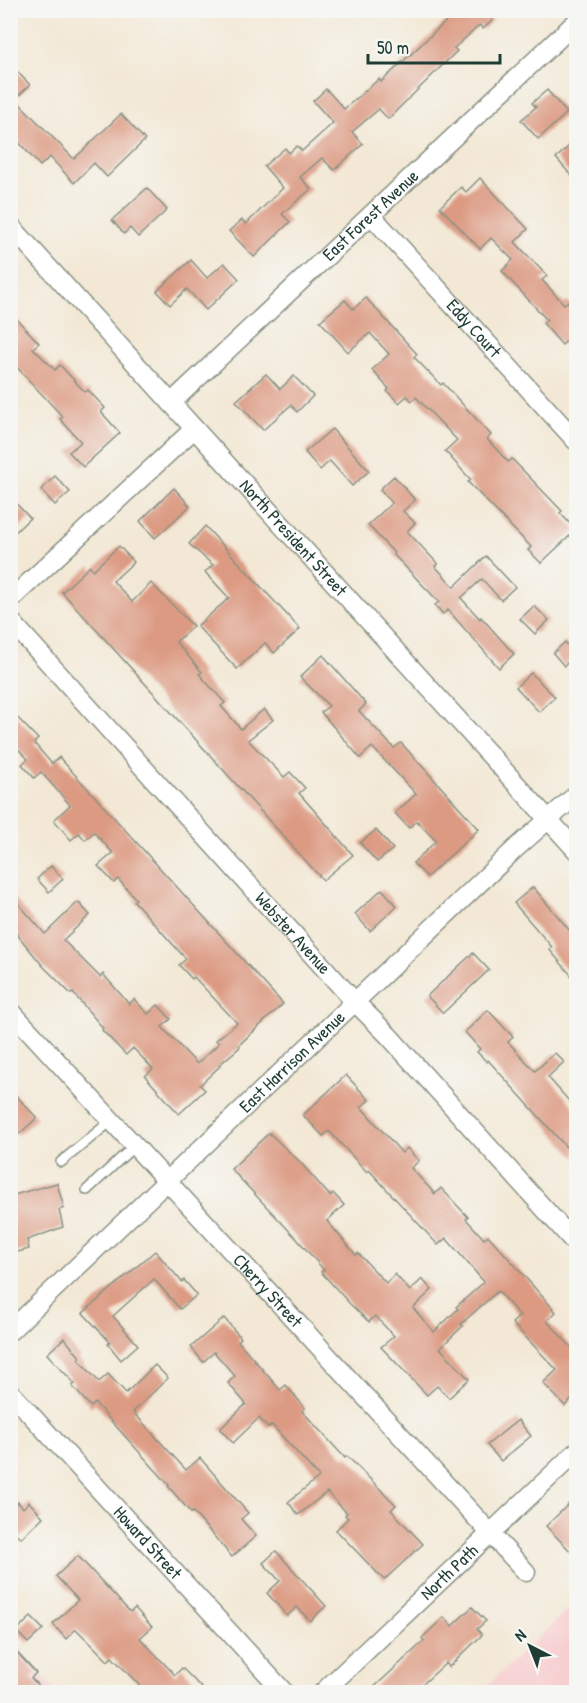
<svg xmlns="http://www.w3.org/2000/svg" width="587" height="1703" viewBox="0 0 587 1703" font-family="'Patrick Hand',sans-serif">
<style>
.built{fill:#f7cfd1}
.building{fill:#dc9a82}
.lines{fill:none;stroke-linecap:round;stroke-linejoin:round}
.service-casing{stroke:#899284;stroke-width:12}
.minor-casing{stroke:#899284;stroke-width:21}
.service{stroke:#fff;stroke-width:9}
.minor{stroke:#fff;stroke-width:18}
.labels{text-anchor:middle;stroke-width:5;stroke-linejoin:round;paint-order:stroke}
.street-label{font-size:18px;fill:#1f3d34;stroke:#f6f6f2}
</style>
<rect width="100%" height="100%" fill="#f6f6f2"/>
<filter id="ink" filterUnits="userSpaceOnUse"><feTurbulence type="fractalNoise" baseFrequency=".0167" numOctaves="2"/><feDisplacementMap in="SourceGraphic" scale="12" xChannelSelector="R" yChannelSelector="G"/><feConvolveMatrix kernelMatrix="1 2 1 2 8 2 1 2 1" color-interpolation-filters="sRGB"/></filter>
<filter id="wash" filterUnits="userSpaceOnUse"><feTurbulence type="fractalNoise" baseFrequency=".008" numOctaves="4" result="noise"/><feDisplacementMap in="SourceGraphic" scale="24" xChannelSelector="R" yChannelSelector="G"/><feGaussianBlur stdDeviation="1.35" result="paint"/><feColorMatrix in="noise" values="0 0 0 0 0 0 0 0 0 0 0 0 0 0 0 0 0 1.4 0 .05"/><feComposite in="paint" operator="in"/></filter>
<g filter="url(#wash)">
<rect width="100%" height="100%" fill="#f3e8d5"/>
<g class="built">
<path d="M576,1602v90h-96z"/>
<path d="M11,1639l45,53h-45z"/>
</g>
<g id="blocks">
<g class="building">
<path d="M458,10h37l-6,6 4,4 -10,9 -3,-4 -26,23 3,3 -69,68 -9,-10 -27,23 11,12 -29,26 -12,-12 -22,19 11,12 -29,25 8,8 -36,35 -25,-26 13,-11 4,4 37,-36 -19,-22 21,-18 4,5 8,-7 5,5 31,-28 -20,-22 13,-12 18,20 35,-30 2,3z"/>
<path d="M10,64l20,21 -15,14 59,60 47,-45 24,26 -38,37 -13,-14 -20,20 -24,-26 -10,9 -25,-28 3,-3 -8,-8z"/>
<path d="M547,90l20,23 -29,26 -17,-19 15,-13 -4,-4z"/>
<path d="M576,140v41l-20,-23z"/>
<path d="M480,178l48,51 -13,13 32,34 -5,4 22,24 4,-3 8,10v40l-9,-11 -5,5 -19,-22 4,-3 -45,-49 11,-11 -22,-22 -11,11 -40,-42 21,-20 5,5z"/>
<path d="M147,188l20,22 -29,27 -8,-9 -6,6 -12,-14z"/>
<path d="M191,260l16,18 17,-15 15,16 -33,31 -19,-21 -17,16 -13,-14z"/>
<path d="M366,298l51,56 -3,3 27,28 2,-2 48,52 -4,4 21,23 4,-3 50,52 -2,2 16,17 -35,33 -13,-13 3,-3 -63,-65 3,-2 -26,-29 12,-11 -41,-43 -4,4 -5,-5 -8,7 -12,-12 2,-2 -17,-19 17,-16 -19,-21 -22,19 -28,-31 25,-21 8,9z"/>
<path d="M10,312l29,31 -6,5 22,22 5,-5 25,27 3,-2 17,18 -4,4 19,21 -37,34 -14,-15 12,-10 -21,-23 3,-2 -53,-57z"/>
<path d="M266,374l14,15 14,-13 19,20 -16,16 -6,-7 -28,25 -27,-29z"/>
<path d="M332,429l37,42 -17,15 -22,-25 -10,9 -15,-18z"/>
<path d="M55,476l15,16 -15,13 -14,-15z"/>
<path d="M394,476l21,24 -12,11 12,12 -8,8 31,33 -3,2 19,21 32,-31 29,31 -14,13 -19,-21 -21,19 19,21 1,-2 33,37 -15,14 -51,-58 -5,4 -8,-9 4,-3 -46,-48 1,-1 -26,-28 24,-22 -12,-14z"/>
<path d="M174,488l16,18 -35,32 -15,-17z"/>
<path d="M10,497l20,21 -20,19z"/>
<path d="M205,526l95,103 -26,24 -9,-10 -28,26 -40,-43 32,-28 -24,-26 8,-7 -24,-21z"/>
<path d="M119,546l15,16 -21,19 19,21 19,-19 42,43 -17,16 26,30 -3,2 26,29 -4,3 20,23 23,-20 9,11 -25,20 36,37 6,-5 15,16 -6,5 54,62 -30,25 -261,-288 28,-26 3,4z"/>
<path d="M534,606l15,14 -14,14 -15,-15z"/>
<path d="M565,642l11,13 -12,11 -11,-13z"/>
<path d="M323,655l43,49 -7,7 35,37 7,-5 78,86 -52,48 -14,-14 23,-22 -19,-20 -8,7 -14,-15 21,-19 -44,-47 -12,11 -39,-46 8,-6 -29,-29z"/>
<path d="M531,673l24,24 -16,15 -23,-25z"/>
<path d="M10,710l28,29 -4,4 18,21 7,-7 224,247 -44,41 1,2 -21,18 1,1 -20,19 5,5 -26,24 -34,-38 8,-7 -20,-21 -7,7 -24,-25 1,-2 -30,-35 -2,1 -28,-28 -33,-40v-32l35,40 33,-32 12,13 -27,25 37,37 3,-3 26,30 5,-5 14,15 10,-9 13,14 -9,8 35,37 22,-21 -3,-3 21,-17 -43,-46 -2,2 -13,-14 7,-6 -52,-58 2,-2 -18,-20 -4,4 -16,-17 15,-13 -19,-21 -9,8 -6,-7 -8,7 -17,-20 16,-15 -29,-33 -7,6 -12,-14 6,-5 -18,-18z"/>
<path d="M376,830l17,19 -16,13 -17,-19z"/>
<path d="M51,866l12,13 -14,13 -12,-13z"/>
<path d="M533,887l43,51v43l-27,-32 3,-2 -38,-44z"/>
<path d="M382,889l15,17 -27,25 -15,-17z"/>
<path d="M473,953l16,17 -46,43 -16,-17z"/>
<path d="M488,1010l25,27 -5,5 27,29 20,-18 9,9 -16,15 28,32v49l-88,-98 -1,2 -10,-10 3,-3 -15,-17z"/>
<path d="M346,1075l23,25 -8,7 41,46 5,-5 12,13 -8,7 24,26 6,-6 27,29 -2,2 18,20 4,-4 68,77 -9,9 29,31v43l-11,11 -22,-23 14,-13 -45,-47 8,-7 -22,-25 -37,33 2,2 -23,22 29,31 -20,19 -12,-12 -10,9 -46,-48 13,-11 -19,-20 -6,6 -19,-18 -29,-32 3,-2 -27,-31 -66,-70 38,-36 30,28 31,35 3,-3 11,12 -17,16 29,34 2,-2 28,30 9,-9 15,17 12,-12 10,11 -19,18 21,24 24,-23 -2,-2 28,-25 -38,-44 -8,7 -69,-75 -2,2 -38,-41 -6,5 -20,-21z"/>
<path d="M10,1089l27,29 -19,17 -8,-9z"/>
<path d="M57,1183l7,25 -5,2 4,17 -36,13 2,9 -19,5v-58z"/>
<path d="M155,1251l27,31 2,-2 13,15 -17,14 -26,-30 -41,37 25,29 -17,15 -13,-16 2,-2 -27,-29z"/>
<path d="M224,1318l17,20 -3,3 42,49 6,-5 19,23 -3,3 43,47 2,-2 49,49 -5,5 32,34 -39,36 -48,-50 12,-12 -3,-3 2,-2 -20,-21 -29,23 -10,-13 31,-25 -47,-52 -4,3 -9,-10 -26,25 -13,-14 26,-25 -18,-21 7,-7 -21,-24 -11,10 -12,-15z"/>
<path d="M64,1338l16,19 -2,2 21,23 9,-8 18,19 29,-28 13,13 -35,34 53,58 14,-12 48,55 -7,6 15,17 -24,21 -39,-45 -2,1 -23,-27 1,-1 -74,-82 -4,4 -19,-21 3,-2 -28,-30z"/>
<path d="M518,1420l13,16 -30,25 -14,-16z"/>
<path d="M576,1497v60l-30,-31z"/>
<path d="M18,1502l5,6 6,-6 14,15 -22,21 -11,-10v-18z"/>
<path d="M276,1551l50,55 -16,15 -13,-14 -10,9 -20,-23 13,-12 -17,-18z"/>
<path d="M78,1556l52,56 5,-4 17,19 -12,11 35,37 7,-7 24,24h-60l-34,-35 -4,4 -32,-32 -10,10 -13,-15 25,-24 -22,-24z"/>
<path d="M472,1607l14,14 -9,8 5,6 -33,32 -3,-4 -32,29h-45l55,-51 -2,-3 22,-21 8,9z"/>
<path d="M31,1617l12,12 -15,14 -12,-12z"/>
<path d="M10,1645l26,28 -5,5 13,14h-34z"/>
</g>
</g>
</g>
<g filter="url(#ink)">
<use href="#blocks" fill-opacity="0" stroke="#899284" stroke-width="1.5"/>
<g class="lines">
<defs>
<g id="service">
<path d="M61,1162l50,-41"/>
<path d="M87,1190l47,-44"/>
</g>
<g id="minor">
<path id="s1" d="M371,215l205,226"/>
<path id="s2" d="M10,225l566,625"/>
<path id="s3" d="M171,403l405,-381"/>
<path d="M10,600l184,-171"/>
<path id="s4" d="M10,620l344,381 34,34 188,209"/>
<path id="s5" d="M10,1010l516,562"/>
<path id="s6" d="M10,1331l504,-481 62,-55"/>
<path id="s7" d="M10,1392l274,300"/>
<path id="s8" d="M323,1692l253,-240"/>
</g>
</defs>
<use href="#service" class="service-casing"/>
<use href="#minor" class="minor-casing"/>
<use href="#service" class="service"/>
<use href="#minor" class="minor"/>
</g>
</g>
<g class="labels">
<g class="street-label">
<text dy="6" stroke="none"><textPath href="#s3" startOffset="274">East Forest Avenue</textPath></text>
<text dy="6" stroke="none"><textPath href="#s1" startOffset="153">Eddy Court</textPath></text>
<text dy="6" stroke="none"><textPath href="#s2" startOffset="422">North President Street</textPath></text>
<text dy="6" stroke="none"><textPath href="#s4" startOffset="422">Webster Avenue</textPath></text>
<text dy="6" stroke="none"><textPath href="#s6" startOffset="390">East Harrison Avenue</textPath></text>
<text dy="6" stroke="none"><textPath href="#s5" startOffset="381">Cherry Street</textPath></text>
<text dy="6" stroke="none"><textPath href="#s7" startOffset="204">Howard Street</textPath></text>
<text dy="6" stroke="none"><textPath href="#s8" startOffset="174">North Path</textPath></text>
</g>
</g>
<rect width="587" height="1703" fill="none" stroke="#f6f6f2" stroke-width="36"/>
<g transform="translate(530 1646) rotate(318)" stroke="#f6f6f2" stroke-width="4.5" paint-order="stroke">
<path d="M0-4.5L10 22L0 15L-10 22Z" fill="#1f3d34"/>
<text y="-9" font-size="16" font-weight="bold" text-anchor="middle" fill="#1f3d34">N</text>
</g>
<path d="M368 54v9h132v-9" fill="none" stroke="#1f3d34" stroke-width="3"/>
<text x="377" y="54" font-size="18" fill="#1f3d34" stroke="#f6f6f2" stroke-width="4.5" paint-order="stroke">50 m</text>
</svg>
